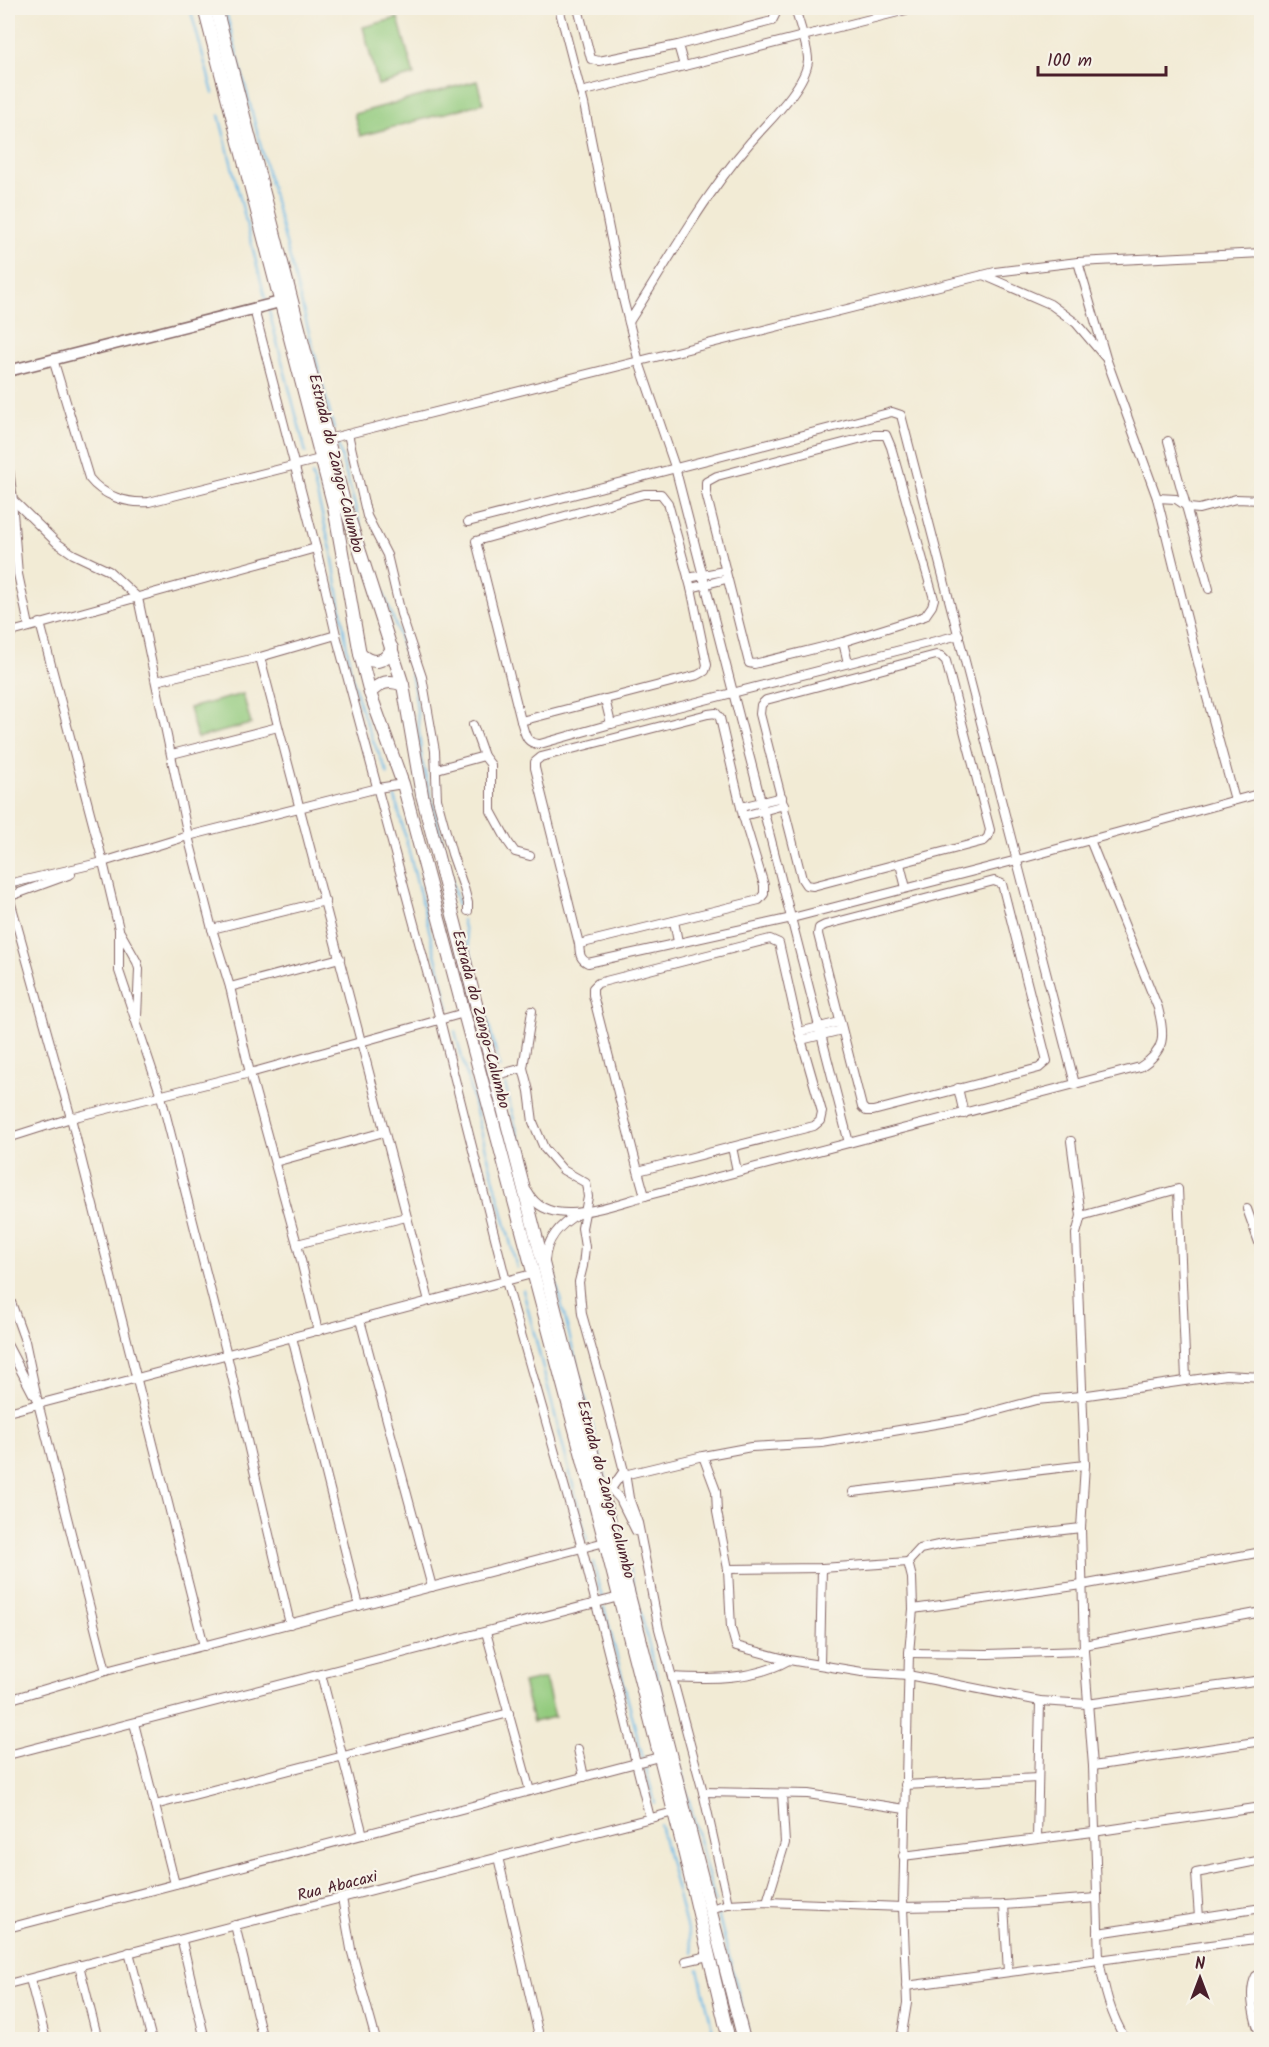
<svg xmlns="http://www.w3.org/2000/svg" width="1269" height="2047" viewBox="0 0 1269 2047" font-family="Kalam,sans-serif">
<style>
.green{fill:#92ca7d;stroke:#6e7454;stroke-width:1.5}
.lines{fill:none;stroke-linecap:round;stroke-linejoin:round}
.stream{stroke:#6fbbe8;stroke-width:2}
.street-casing{stroke:#856666;stroke-width:10}
.secondary-casing{stroke:#856666;stroke-width:13}
.primary-casing{stroke:#856666;stroke-width:14}
.street{stroke:#fff;stroke-width:8}
.secondary{stroke:#fff;stroke-width:10}
.primary{stroke:#fff;stroke-width:12}
.labels{text-anchor:middle;stroke-width:4.5;stroke-linejoin:round;paint-order:stroke}
.street-label{font-size:16px;fill:#4a1f2b;stroke:#f7f3e8}
</style>
<rect width="100%" height="100%" fill="#f7f3e8"/>
<filter id="ink" filterUnits="userSpaceOnUse"><feTurbulence type="fractalNoise" baseFrequency=".0167" numOctaves="2"/><feDisplacementMap in="SourceGraphic" scale="12" xChannelSelector="R" yChannelSelector="G"/><feConvolveMatrix kernelMatrix="1 2 1 2 8 2 1 2 1" color-interpolation-filters="sRGB"/></filter>
<filter id="wash" filterUnits="userSpaceOnUse"><feTurbulence type="fractalNoise" baseFrequency=".008" numOctaves="4" result="noise"/><feDisplacementMap in="SourceGraphic" scale="24" xChannelSelector="R" yChannelSelector="G"/><feGaussianBlur stdDeviation="1.35" result="paint"/><feColorMatrix in="noise" values="0 0 0 0 0 0 0 0 0 0 0 0 0 0 0 0 0 1.4 0 .05"/><feComposite in="paint" operator="in"/></filter>
<g filter="url(#wash)">
<rect width="100%" height="100%" fill="#f2ebd5"/>
<g class="green">
<path d="M398,18l16,57 -36,10 -15,-58z"/>
<path d="M477,81l6,22 -123,33 -6,-22z"/>
<path d="M243,694l8,30 -54,14 -8,-30z"/>
<path d="M545,1678l10,39 -22,5 -10,-39z"/>
</g>
<g class="lines">
<g class="stream">
<path d="M190,8l23,85"/>
<path d="M225,8l109,421"/>
<path d="M219,115l47,186"/>
<path d="M269,311l37,142"/>
<path d="M338,445l32,115 22,55 19,57 5,29 6,60 36,145"/>
<path d="M312,475l20,78 18,115 10,38 13,35 15,33"/>
<path d="M395,797l54,211"/>
<path d="M462,920l14,54"/>
<path d="M480,989l20,79"/>
<path d="M455,1031l62,237"/>
<path d="M505,1084l27,108"/>
<path d="M549,1255l58,229"/>
<path d="M523,1290l64,250"/>
<path d="M610,1493l105,409"/>
<path d="M593,1562l9,36"/>
<path d="M604,1607l39,151"/>
<path d="M646,1769l9,34"/>
<path d="M660,1825l33,128"/>
<path d="M718,1913l32,127"/>
<path d="M698,1969l17,71"/>
</g>
</g>
</g>
<g filter="url(#ink)">
<g class="lines">
<defs>
<g id="street">
<path d="M559,8l25,96 39,195 16,63 36,105 174,676"/>
<path d="M578,8l13,51 8,2 79,-16 94,-24 4,-8 -1,-5"/>
<path d="M678,45l6,21"/>
<path d="M581,92l333,-84"/>
<path d="M1261,214h1"/>
<path d="M1078,262l28,96 51,140 46,185 32,117"/>
<path d="M983,275l67,29 26,19 28,33"/>
<path d="M254,309l62,239 20,87 104,385 66,261 76,267 68,270"/>
<path d="M629,322c43,-67 81,-138 136,-196 14,-15 41,-44 43,-65 1,-11 -10,-41 -13,-53"/>
<path d="M53,359l36,119c14,18 38,26 60,24l171,-43"/>
<path d="M348,434l19,82 20,39 14,59 21,63 13,74 2,48 15,55 12,34 4,15v8"/>
<path d="M874,435h12l5,12 43,152 -2,7 -7,10 -82,26 -89,22 -5,-1 -43,-170v-11l11,-6z"/>
<path d="M328,439l667,-167 83,-10 184,-9"/>
<path d="M1168,441l41,148"/>
<path d="M8,462l5,38 44,43 16,11 36,17 29,27 50,238 24,93 18,58 20,86 47,171 21,87"/>
<path d="M644,494h17l7,9 23,85 16,77 -2,6 -7,4 -177,46 -45,-180z"/>
<path d="M1157,498l19,1 13,9 10,1 37,-10 26,1"/>
<path d="M12,500l6,74 11,52"/>
<path d="M468,522l424,-110 9,3 174,669"/>
<path d="M688,578l36,-7"/>
<path d="M691,588l35,-9"/>
<path d="M40,623l63,239 16,67v42l42,125 66,259 63,269"/>
<path d="M8,633l308,-85"/>
<path d="M843,642l5,21"/>
<path d="M936,655l5,1 5,5 44,169 -2,7 -4,4 -171,45 -7,-1 -4,-6 -42,-165 1,-9 5,-5z"/>
<path d="M260,657l169,644"/>
<path d="M156,681l104,-24 76,-22"/>
<path d="M605,699l6,25"/>
<path d="M521,721c4,12 4,23 19,23l71,-20 348,-89"/>
<path d="M473,725l11,31 7,9v46l17,31 7,10 15,4"/>
<path d="M172,754l106,-27"/>
<path d="M437,769l47,-13"/>
<path d="M741,807l41,-10"/>
<path d="M743,816l41,-11"/>
<path d="M900,864l6,24"/>
<path d="M994,881l8,3 45,177 -8,7 -166,43h-7l-4,-4 -44,-173 1,-6 6,-3z"/>
<path d="M8,884l95,-22 85,-26 190,-48 25,-4"/>
<path d="M8,893l63,225 133,528"/>
<path d="M8,897l63,-23"/>
<path d="M674,921l4,21"/>
<path d="M212,929l113,-28"/>
<path d="M120,932l17,30 2,7 -2,48"/>
<path d="M579,944l180,-44 5,-6v-9l-21,-69 -23,-98 -4,-5 -8,1 -167,43 -6,5v6l44,176c1,9 0,15 9,19l204,-45 225,-58 245,-67"/>
<path d="M230,987l110,-29"/>
<path d="M532,1011l-9,57 6,23 4,31 11,26 19,22 23,13 2,14 -6,31 3,19 -2,19 -4,16 3,32 19,68 25,97 3,19 9,25 21,106 44,163 25,112"/>
<path d="M799,1032l41,-10"/>
<path d="M801,1040l41,-10"/>
<path d="M494,1076l29,-8"/>
<path d="M958,1088l6,26"/>
<path d="M8,1138l63,-20 179,-45 214,-60"/>
<path d="M1071,1141l10,75"/>
<path d="M732,1147l5,24"/>
<path d="M275,1162l109,-30"/>
<path d="M638,1171l176,-45 6,-5 2,-9 -23,-80 -20,-89 -9,-4 -172,44 -5,5v7l45,176 7,25 495,-129c26,-16 25,-32 18,-59l-68,-168"/>
<path d="M528,1192c21,40 85,12 117,4"/>
<path d="M1247,1209l15,42"/>
<path d="M297,1244l109,-27"/>
<path d="M545,1261c1,-21 15,-37 33,-47"/>
<path d="M8,1294l17,47 13,62 68,268"/>
<path d="M360,1320l72,267"/>
<path d="M292,1337l67,269"/>
<path d="M8,1346l25,48"/>
<path d="M8,1412l524,-138"/>
<path d="M703,1456l48,-9 71,-4 143,-24 71,-19 45,-4 145,-21 36,2"/>
<path d="M624,1475l79,-19 13,35 1,21 11,57 3,59 5,18 53,14 73,12 46,3 132,26 47,3 175,-24"/>
<path d="M611,1489l9,10 16,32"/>
<path d="M611,1489l12,-17"/>
<path d="M853,1492l232,-27"/>
<path d="M728,1569l94,-1 86,-6"/>
<path d="M913,1609l169,-24 180,-33"/>
<path d="M486,1632l44,159"/>
<path d="M1084,1645l178,-33"/>
<path d="M909,1653l79,1 96,-3"/>
<path d="M820,1665l2,-97"/>
<path d="M321,1674l42,161"/>
<path d="M672,1677c38,2 82,3 117,-17"/>
<path d="M8,1700l98,-29 499,-129"/>
<path d="M134,1723l41,161"/>
<path d="M578,1749l6,28"/>
<path d="M8,1755l611,-158"/>
<path d="M1093,1766l169,-25"/>
<path d="M905,1785l133,-7"/>
<path d="M703,1792l105,2 97,15"/>
<path d="M155,1805l354,-92"/>
<path d="M1037,1839l3,-138"/>
<path d="M903,1856l190,-24 169,-25"/>
<path d="M498,1857l42,183"/>
<path d="M342,1898l9,51 25,91"/>
<path d="M767,1902l18,-59 -3,-49"/>
<path d="M1004,1905l4,67"/>
<path d="M710,1909l18,-5 39,-2 136,5 101,-2 93,-7"/>
<path d="M1199,1918l-3,-45 66,-13"/>
<path d="M235,1925l28,115"/>
<path d="M8,1928l651,-171"/>
<path d="M1098,1933l164,-25"/>
<path d="M182,1941l23,99"/>
<path d="M129,1952l23,88"/>
<path d="M686,1961l22,-5"/>
<path d="M79,1965l19,75"/>
<path d="M1262,1973l-6,3c-9,16 -1,47 6,63"/>
<path d="M30,1979l16,61"/>
<path d="M8,1984l666,-172"/>
<path d="M906,1986l356,-48"/>
<path d="M901,2040l6,-37 -4,-96 6,-254 4,-44 -1,-31 -4,-16 12,-13 23,-5 138,-16"/>
<path d="M1126,2040c-16,-26 -22,-52 -27,-81l-6,-193 -9,-115 -3,-123 4,-63 -9,-231 5,-18 97,-27 8,190"/>
</g>
<path id="secondary" d="M8,371l272,-69"/>
<g id="primary">
<path d="M204,8l130,499 26,147 10,39 33,91 61,229 141,529 80,313 44,185"/>
<path d="M216,8l128,494 59,183 19,110 322,1245"/>
<path d="M360,654c13,11 25,9 32,-6"/>
<path d="M370,693c10,-11 19,-14 33,-8"/>
</g>
</defs>
<use href="#street" class="street-casing"/>
<use href="#secondary" class="secondary-casing"/>
<use href="#primary" class="primary-casing"/>
<use href="#street" class="street"/>
<use href="#secondary" class="secondary"/>
<use href="#primary" class="primary"/>
</g>
</g>
<g class="labels">
<g class="street-label">
<text transform="translate(337 463) rotate(76)" y="6">Estrada do Zango-Calumbo</text>
<text transform="translate(482 1019) rotate(75)" y="6">Estrada do Zango-Calumbo</text>
<text transform="translate(607 1489) rotate(75)" y="6">Estrada do Zango-Calumbo</text>
<text transform="translate(337 1885) rotate(-14)" y="6">Rua Abacaxi</text>
</g>
</g>
<rect width="1269" height="2047" fill="none" stroke="#f7f3e8" stroke-width="30"/>
<g transform="translate(1200 1978)" stroke="#f7f3e8" stroke-width="4.5" paint-order="stroke">
<path d="M0-4.5L10 22L0 15L-10 22Z" fill="#4a1f2b"/>
<text y="-9" font-size="16" font-weight="bold" text-anchor="middle" fill="#4a1f2b">N</text>
</g>
<path d="M1038 66v9h128v-9" fill="none" stroke="#4a1f2b" stroke-width="3"/>
<text x="1047" y="66" font-size="18" fill="#4a1f2b" stroke="#f7f3e8" stroke-width="4.5" paint-order="stroke">100 m</text>
</svg>
